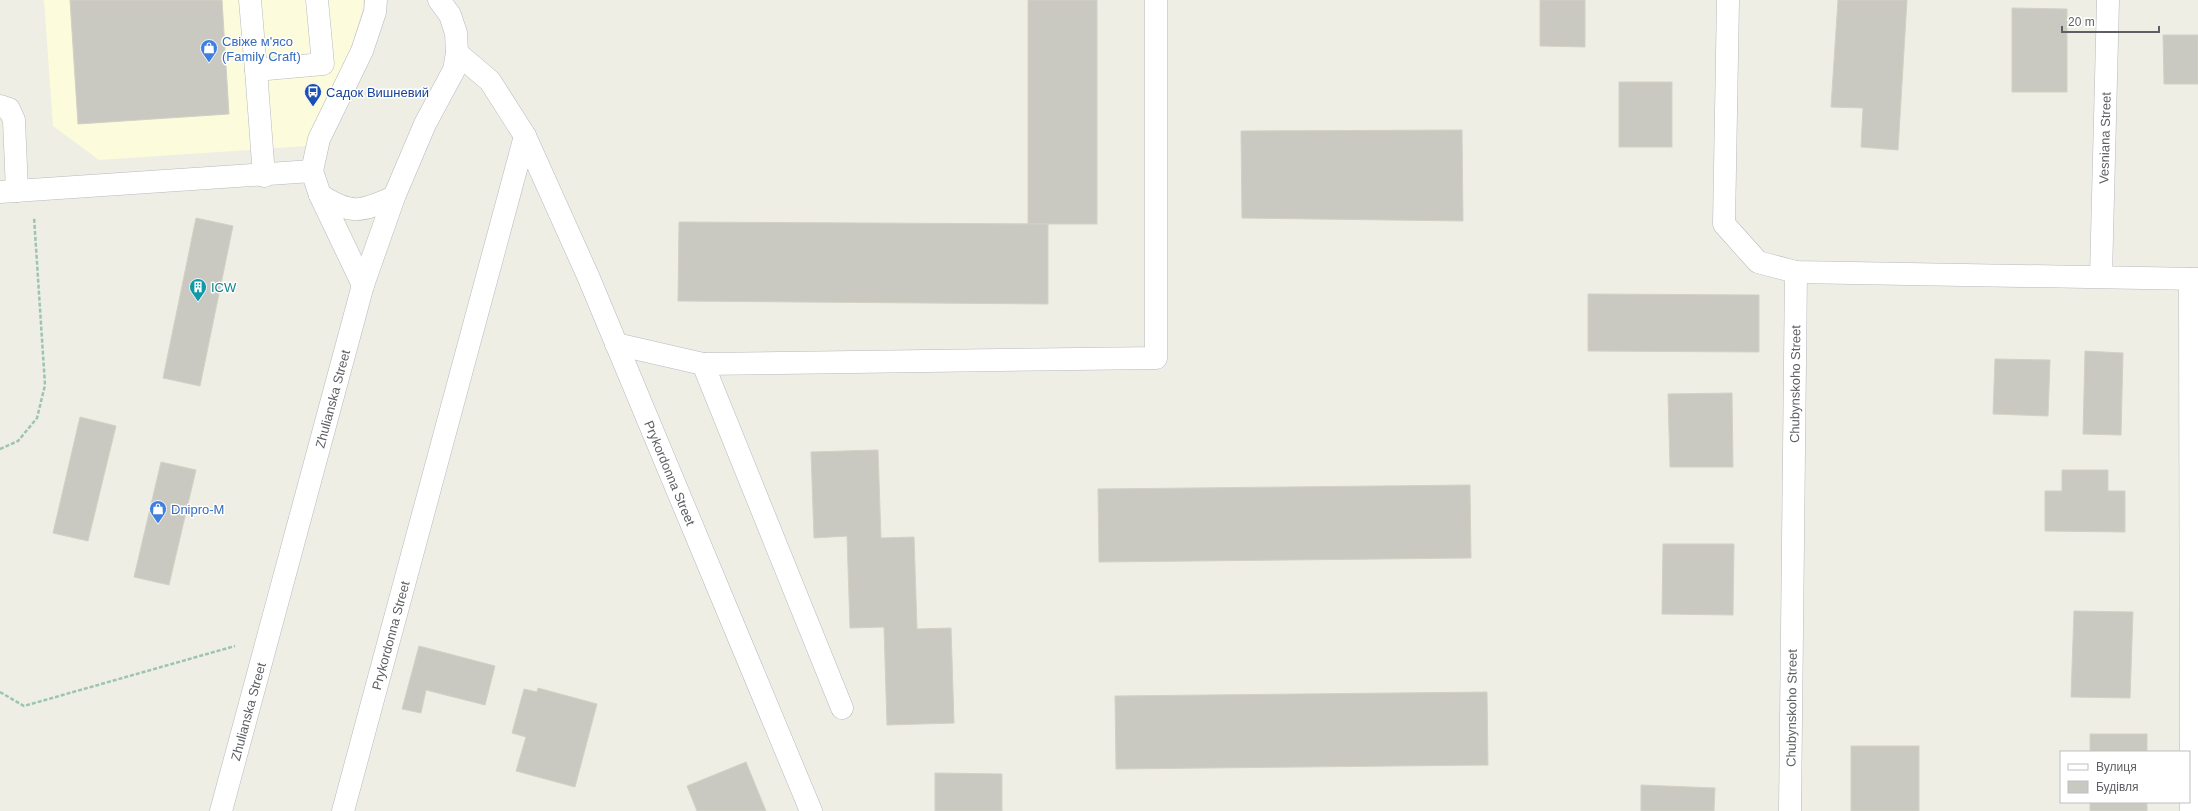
<svg xmlns="http://www.w3.org/2000/svg" width="2198" height="811" viewBox="0 0 2198 811" font-family="Arial,sans-serif">
<style>
.commercial{fill:#fcfbdc}
.building{fill:#cac9c1;stroke:#d3d1c4}
.lines{fill:none;stroke-linecap:round;stroke-linejoin:round}
.minor-casing{stroke:#b7b9be;stroke-width:23}
.path{stroke:#9dc4b1;stroke-width:2.5;stroke-dasharray:4 2;stroke-linecap:butt}
.minor{stroke:#fff;stroke-width:22}
.labels{text-anchor:middle;stroke-width:3;stroke-linejoin:round;paint-order:stroke}
.shop-label{font-size:13px;fill:#366cbe;stroke:#fff;text-anchor:start}
.transit-label{font-size:13px;fill:#164399;stroke:#fff;text-anchor:start}
.street-label{font-size:13px;fill:#5d5f64;stroke:#fff}
.culture-label{font-size:13px;fill:#0d838f;stroke:#fff;text-anchor:start}
</style>
<rect width="100%" height="100%" fill="#eeeee5"/>
<path class="commercial" d="M44,0h319v8l-12,40 -19,50 -25,48 -208,14 -46,-34z"/>
<g class="building">
<path d="M70,0h152l7,114 -151,10z"/>
<rect x="1028" y="0" width="69" height="224"/>
<path d="M1540,0h45v47l-45,-1z"/>
<path d="M1838,0h69l-9,150 -37,-3 2,-39 -32,-1z"/>
<path d="M2012,8l55,1v83h-55z"/>
<path d="M2163,35h35v49h-34z"/>
<rect x="1619" y="82" width="53" height="65"/>
<path d="M1462,130l1,91 -221,-3 -1,-87z"/>
<path d="M196,218l37,8 -33,160 -37,-8z"/>
<path d="M679,222l369,2v80l-370,-3z"/>
<path d="M1588,294l171,1v57l-171,-1z"/>
<path d="M2085,351l38,2 -2,82 -38,-1z"/>
<path d="M1995,359l55,1 -2,56 -55,-2z"/>
<path d="M1732,393l1,74h-63l-2,-73z"/>
<path d="M80,417l36,9 -28,115 -35,-8z"/>
<path d="M878,450l3,88 33,-1 3,92 34,-1 3,95 -67,2 -3,-98 -34,1 -3,-92 -33,2 -3,-86z"/>
<path d="M161,462l35,8 -27,115 -35,-8z"/>
<path d="M2062,470h46v21h17v41l-80,-1v-40h17z"/>
<path d="M1470,485l1,73 -372,4 -1,-73z"/>
<path d="M1663,544h71l-1,71 -71,-1z"/>
<path d="M2074,611l59,1 -3,86 -59,-1z"/>
<path d="M419,646l76,20 -10,39 -59,-15 -5,23 -19,-4z"/>
<path d="M538,688l59,16 -22,83 -59,-16 10,-34 -14,-4 12,-44 13,3z"/>
<path d="M1487,692l1,73 -372,4 -1,-73z"/>
<rect x="2090" y="734" width="57" height="18"/>
<rect x="1851" y="746" width="68" height="65"/>
<path d="M746,762l20,49h-69l-10,-25z"/>
<path d="M935,773l67,1v37h-67z"/>
<path d="M1641,785l74,3 -1,23h-73z"/>
<rect x="2090" y="802" width="57" height="9"/>
</g>
<g class="lines">
<defs>
<g id="minor">
<path d="M250,0l6,70 67,-6 -6,-64"/>
<path d="M1728,0l-4,224 34,38 38,10 402,7"/>
<path d="M457,53l33,28 35,55"/>
<path d="M256,70l8,106"/>
<path d="M0,106l9,3 5,11 3,71"/>
<path d="M0,192l312,-21"/>
<path d="M320,195c31,20 41,17 74,2"/>
<path id="s1" d="M2101,276l7,-276"/>
<path d="M2190,279l1,532"/>
<path d="M363,285l-43,-90 -8,-24 7,-32 43,-88 13,-39 1,-12"/>
<path d="M616,344l87,20 453,-6v-358"/>
<path d="M703,364l139,344"/>
<path id="s2" d="M221,811l142,-526 31,-88 31,-73 29,-54 3,-17 -1,-20 -6,-18 -11,-15"/>
<path id="s3" d="M343,811l182,-675 63,140 223,535"/>
<path id="s4" d="M1790,811l6,-539"/>
</g>
</defs>
<use href="#minor" class="minor-casing"/>
<g class="path">
<path d="M0,449l18,-8 19,-23 8,-33 -11,-168"/>
<path d="M0,692l24,14 211,-60"/>
</g>
<use href="#minor" class="minor"/>
</g>
<defs>
<symbol id="shop-pin" viewBox="-11 -11 22 30"><path d="M0 17L-7.5 6A9.5 9.5 0 1 1 7.5 6Z" fill="#3f7fe0" stroke="#fff"/><path d="M-5-2.5h2.3a2.7 3.5 0 0 1 5.4 0H5L5.5 6h-11ZM-1.5-2.5h3a1.5 2.3 0 0 0-3 0Z" fill="#fff"/></symbol>
<symbol id="bus-pin" viewBox="-11 -11 22 30"><path d="M0 17L-7.5 6A9.5 9.5 0 1 1 7.5 6Z" fill="#1a4fb4" stroke="#fff"/><path d="M-5-6H5V4H4V6H2V4H-2V6H-4V4H-5ZM-3.5-4V0h7V-4ZM-3.5 1.2v1.5H-2V1.2ZM2 1.2v1.5H3.5V1.2Z" fill="#fff"/></symbol>
<symbol id="building-pin" viewBox="-11 -11 22 30"><path d="M0 17L-7.5 6A9.5 9.5 0 1 1 7.5 6Z" fill="#0f9aa8" stroke="#fff"/><path d="M-4-6H4V6H1V3H-1V6H-4ZM-2.5-4.3h1.7v1.8h-1.7ZM.8-4.3h1.7v1.8H.8ZM-2.5-1h1.7V.8h-1.7ZM.8-1h1.7V.8H.8Z" fill="#fff"/></symbol>
</defs>
<g fill-rule="evenodd">
<use href="#shop-pin" x="199" y="38" width="20" height="27"/>
<use href="#bus-pin" x="303" y="82" width="20" height="27"/>
<use href="#building-pin" x="188" y="277" width="20" height="27"/>
<use href="#shop-pin" x="148" y="499" width="20" height="27"/>
</g>
<g class="labels">
<g class="shop-label">
<text x="222" y="46">Свіже м'ясо<tspan x="222" dy="15">(Family Craft)</tspan></text>
<text x="171" y="514">Dnipro-M</text>
</g>
<g class="transit-label">
<text x="326" y="97">Садок Вишневий</text>
</g>
<g class="street-label">
<text dy="5" stroke="none"><textPath href="#s1" startOffset="138">Vesniana Street</textPath></text>
<text dy="5" stroke="none"><textPath href="#s4" startOffset="427">Chubynskoho Street</textPath></text>
<text dy="5" stroke="none"><textPath href="#s2" startOffset="427">Zhulianska Street</textPath></text>
<text dy="5" stroke="none"><textPath href="#s3" startOffset="1066">Prykordonna Street</textPath></text>
<text dy="5" stroke="none"><textPath href="#s3" startOffset="182">Prykordonna Street</textPath></text>
<text dy="5" stroke="none"><textPath href="#s4" startOffset="103">Chubynskoho Street</textPath></text>
<text dy="5" stroke="none"><textPath href="#s2" startOffset="103">Zhulianska Street</textPath></text>
</g>
<g class="culture-label">
<text x="211" y="292">ICW</text>
</g>
</g>
<rect x="2060" y="751" width="130" height="52" fill="#ffffff" stroke="#bebfc1"/>
<rect x="2068" y="764" width="20" height="6" fill="#ffffff" stroke="#bebfc1"/>
<text x="2096" y="771" font-size="12" fill="#5d5f64">Вулиця</text>
<rect x="2068" y="781" width="20" height="12" fill="#cac9c1" stroke="#bebfc1"/>
<text x="2096" y="791" font-size="12" fill="#5d5f64">Будівля</text>
<path d="M2062 26v6h97v-6" fill="none" stroke="#5d5f64" stroke-width="2"/>
<text x="2068" y="26" font-size="12" fill="#5d5f64" stroke="#ffffff" stroke-width="3" paint-order="stroke">20 m</text>
</svg>
